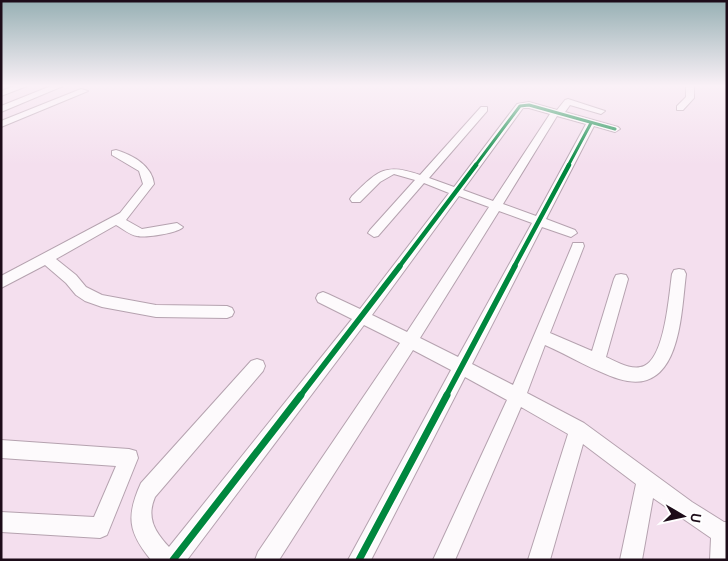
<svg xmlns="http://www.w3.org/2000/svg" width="728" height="561" viewBox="0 0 728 561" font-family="'Space Grotesk',sans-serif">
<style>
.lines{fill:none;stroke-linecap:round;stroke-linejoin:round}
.minor-casing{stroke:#b5a2af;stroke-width:2}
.minor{fill:#fdfafc;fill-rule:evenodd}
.cycleway-far3-casing{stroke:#fff;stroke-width:5}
.cycleway-far2-casing{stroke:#fff;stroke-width:7}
.cycleway-far1-casing{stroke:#fff;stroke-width:9}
.cycleway-casing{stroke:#fff;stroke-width:10}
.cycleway-far3{stroke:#00873e;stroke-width:3}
.cycleway-far2{stroke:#00873e;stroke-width:4.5}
.cycleway-far1{stroke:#00873e;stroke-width:5.5}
.cycleway{stroke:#00873e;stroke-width:7}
</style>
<rect width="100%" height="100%" fill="#f4dfee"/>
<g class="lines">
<defs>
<g id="minor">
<path d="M14,86h13l-26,10v-5z"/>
<path d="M51,86h12l-62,26v-6z"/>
<path d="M686,86h8v12l-11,12h-6v-4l9,-9z"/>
<path d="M81,89l7,2 -87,36v-6z"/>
<path d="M568,99l37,12 -4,3 -31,-9 -5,7 53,15 2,2 -5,3 -21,-6 -48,93 29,11 2,3 -6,4 -29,-10 -70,137 41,21 59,-139 1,-3h10l1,3 -34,87 42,18 22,-72 2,-4 5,-1 5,1 2,4 -22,78c11,5 26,14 38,9 21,-9 25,-71 28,-92l2,-4 5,-1 5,1 2,4c-5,39 -5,124 -67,105 -25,-8 -49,-23 -74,-34l-18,48 57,30 108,79 32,20h3v38h-17l1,-22 -58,-40 -11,62h-22l16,-76 -53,-40 -33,116h-22l40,-126 -47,-27 -66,153h-22l74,-160 -42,-23 -94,183h-23l103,-190 -38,-20 -134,210h-24l3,-8 142,-209 -36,-18 -177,235h-36c-23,-28 -25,-44 -10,-77l110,-122 6,-2 6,2 2,5 -2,5 -108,126c-9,21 0,35 14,50l183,-228 -34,-17 -2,-4 2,-4 5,-2 5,2 32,15 89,-116 -25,-10 -46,53 -4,1 -6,-4 2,-3 45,-50 -21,-6 -14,8 -20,20h-8l-2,-3 2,-3c25,-24 32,-34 68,-21l61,-68h6v4l-58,67 25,9 63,-83 12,-2 28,8 8,-10zM523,108h6l21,6 -57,87 -30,-11zM557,116l29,8 -50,92 -33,-12zM459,196l30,11 -82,125 -35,-17zM499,211l33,12 -74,134 -38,-19z"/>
<path d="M116,150c17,5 36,16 38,34l-28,36 16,9 35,-6 6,4c-4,6 -38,11 -46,9 -7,-1 -14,-7 -21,-11l-60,34 20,16 10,12 16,8 54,10 71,1 5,2 2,4 -2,4 -5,2 -71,-1 -54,-10 -17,-6 -9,-6 -10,-12 -21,-18 -44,23v-12l119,-63 23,-29 -4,-13 -27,-16v-4z"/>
<path d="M1,440l128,9 7,2 2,7 -31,77 -7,3 -99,-6v-20l93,5 22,-51 -115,-8z"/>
</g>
</defs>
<use href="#minor" class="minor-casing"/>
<use href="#minor" class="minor"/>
<defs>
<g id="cycleway-far3">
<path d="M475,166l45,-60 9,-1 86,24"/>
<path d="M568,166l23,-43"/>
</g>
<g id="cycleway-far2">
<path d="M399,267l77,-102"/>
<path d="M514,267l55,-102"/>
</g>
<g id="cycleway-far1">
<path d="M300,396l100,-130"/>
<path d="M446,396l69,-130"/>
</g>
<g id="cycleway">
<path d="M173,560l128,-165"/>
<path d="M359,560l88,-165"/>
</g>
</defs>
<use href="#cycleway-far3" class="cycleway-far3-casing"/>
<use href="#cycleway-far2" class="cycleway-far2-casing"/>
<use href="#cycleway-far1" class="cycleway-far1-casing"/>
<use href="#cycleway" class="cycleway-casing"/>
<use href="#cycleway-far3" class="cycleway-far3"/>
<use href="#cycleway-far2" class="cycleway-far2"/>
<use href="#cycleway-far1" class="cycleway-far1"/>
<use href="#cycleway" class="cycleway"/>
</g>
<linearGradient id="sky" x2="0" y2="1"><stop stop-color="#97b0b4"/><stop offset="0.52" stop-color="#faf1f7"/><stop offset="1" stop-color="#faf1f7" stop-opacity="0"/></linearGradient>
<rect width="728" height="165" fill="url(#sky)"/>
<rect width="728" height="561" fill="none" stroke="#1d0c19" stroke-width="5"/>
<g transform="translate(683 516) rotate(99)" stroke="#ffffff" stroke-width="4" paint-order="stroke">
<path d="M0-4L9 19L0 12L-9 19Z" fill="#1d0c19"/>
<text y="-8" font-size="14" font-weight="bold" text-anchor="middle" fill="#1d0c19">U</text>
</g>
</svg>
